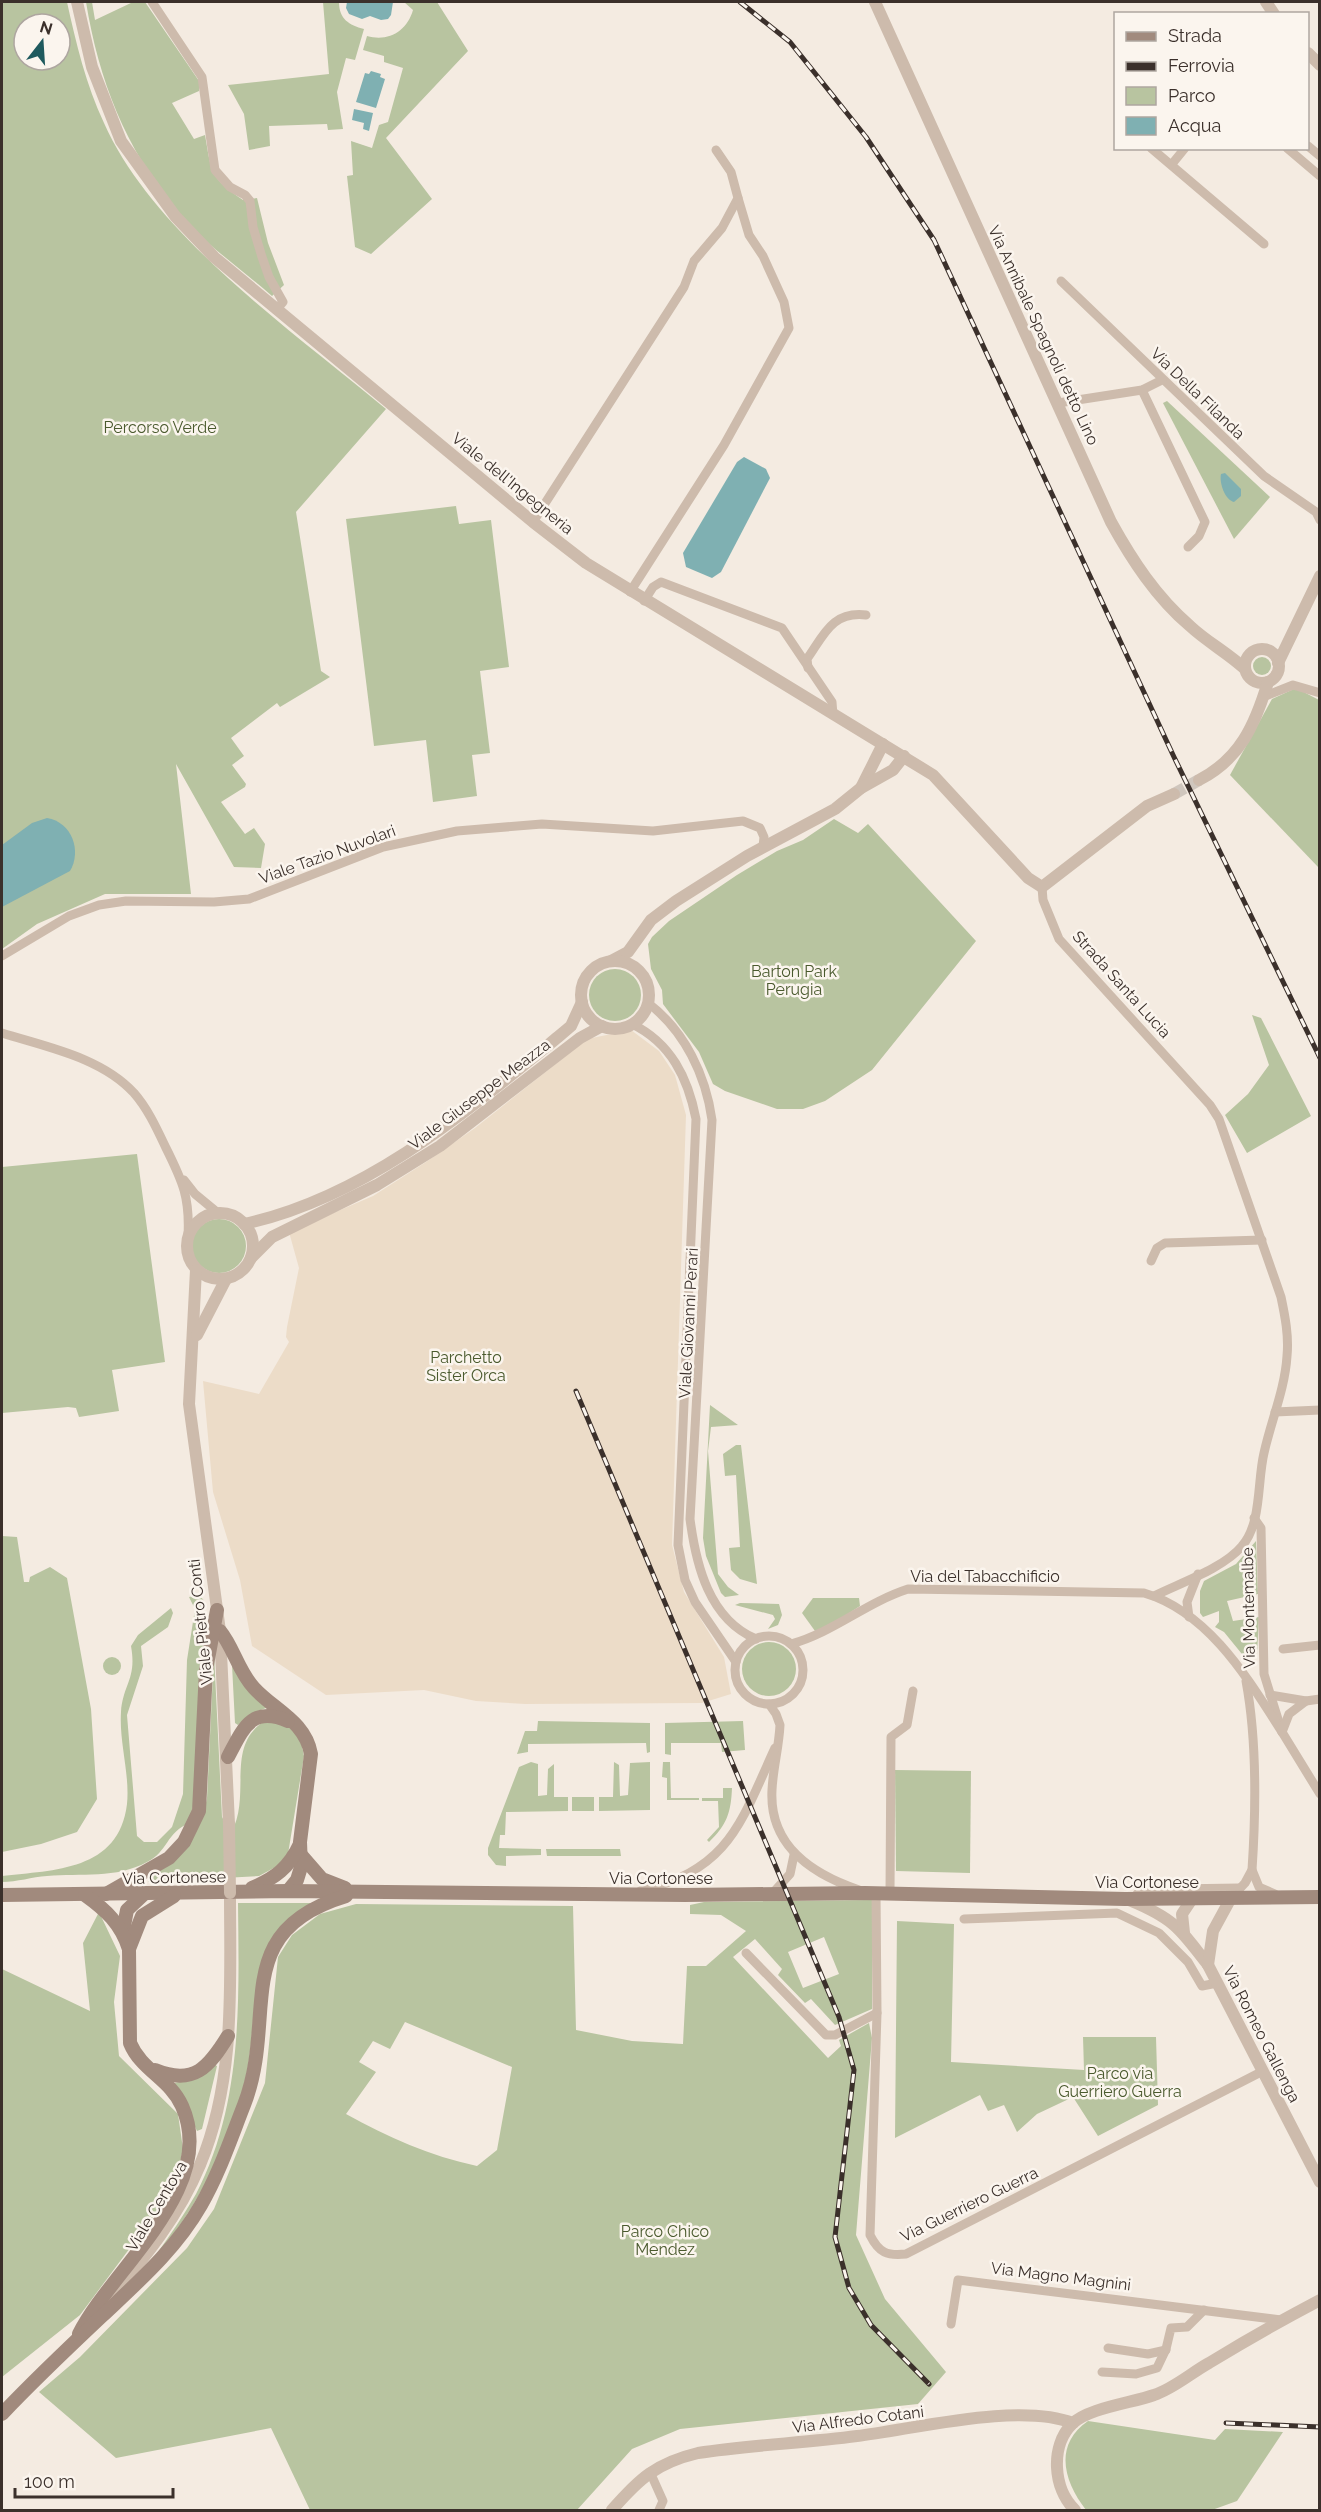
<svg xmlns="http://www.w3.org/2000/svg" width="1321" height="2512" viewBox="0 0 1321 2512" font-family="Raleway,sans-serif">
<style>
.green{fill:#b8c4a0;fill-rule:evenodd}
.plaza{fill:#ecdcc8}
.water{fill:#7fb0b2}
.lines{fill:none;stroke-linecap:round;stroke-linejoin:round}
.tertiary-tunnel{stroke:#cfc6bd;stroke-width:12;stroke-dasharray:12 6;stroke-linecap:butt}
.minor{stroke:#cdbbac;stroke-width:9}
.tertiary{stroke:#cdbbac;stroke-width:12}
.secondary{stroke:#a18a7d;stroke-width:14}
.rail-casing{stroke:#3b302b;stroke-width:5}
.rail{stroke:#fbf5ee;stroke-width:3;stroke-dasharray:9;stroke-linecap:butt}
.tertiary-bridge{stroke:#cdbbac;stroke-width:12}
.labels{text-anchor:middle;stroke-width:5;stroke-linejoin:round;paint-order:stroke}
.street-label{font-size:16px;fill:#3b302b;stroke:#fbf5ee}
.park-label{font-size:16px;fill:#4a5a2e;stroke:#fbf5ee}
</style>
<rect width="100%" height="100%" fill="#f4ebe1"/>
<g class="green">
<path d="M2,2h65c9,41 19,83 37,121 49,111 190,209 282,286l-90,103 25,159 9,6 -50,30 -3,-4 -46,35 13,18 -12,9 14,19 -1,3 -24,15 24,32 9,-6 11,16 -4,24 -27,-1 -58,-103 15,130h-86l-68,30 -35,25zM24,24h36v36h-36z"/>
<path d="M86,2h6l3,18 38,-18h12l54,79v10l-27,12 22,36 11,-4c7,40 5,42 38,65l14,-2 11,45 16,42 -12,11c-32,-28 -69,-53 -96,-86 -51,-63 -77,-129 -90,-208z"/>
<path d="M323,2h16c0,17 10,23 25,27l-9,31 -9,-2 -9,34 6,37 -15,1 -1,-6 -58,2 1,20 -21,4 -5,-36 -16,-29 101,-11z"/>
<path d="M404,2h33l31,49 -82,87 46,61 -61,55 -16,-7 -8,-71 6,-1 -2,-34 21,7 7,-23 9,-3 15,-54 -19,-6v-6l-21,-6 4,-14c22,6 40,-5 46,-26z"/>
<path d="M1167,401l103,96 -36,42 -71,-136z"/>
<path d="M456,506l3,18 32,-4 18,147 -29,4 10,82 -18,2 5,41 -44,6 -7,-62 -52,6 -28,-227z"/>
<circle cx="1262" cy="666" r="9"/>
<path d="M1296,688l23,12v168l-89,-93 42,-76z"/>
<path d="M834,819l24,14 10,-9 108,117 -104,129 -47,31 -22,8h-26l-52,-18 -12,-7 -14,-32 -36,-48 -1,-14 -11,-21 -3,-25 4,-7 17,-16 68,-46 40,-24 26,-11z"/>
<circle cx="615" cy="995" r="26"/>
<path d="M1252,1015l9,3 50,98 -64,37 -22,-38 23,-21 21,-29z"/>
<path d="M137,1154l28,208 -53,8 7,41 -40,6 -3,-9 -8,-1 -66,6v-246z"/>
<circle cx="219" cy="1246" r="27"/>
<path d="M710,1405l28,20 -27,2 -3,24 10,123 10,13 11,8 -14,2 -4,-4 -15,-37 -3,-18z"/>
<path d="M736,1445h5l16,139 -17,-5 -9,-9 -2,-22 11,-1 -4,-72 -11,1 -2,-22z"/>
<path d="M2,1536l15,1 7,45h5l1,-5 20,-10 17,11 24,131 6,90 -20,33 -36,12 -39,8z"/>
<path d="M1256,1541l2,53 -31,7 6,20 26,-4 -2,37 -11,5 -22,-27 -9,-5 4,-5v-11l-16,6 -3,-4v-22l4,-10 32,-17z"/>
<path d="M194,1596l7,1 4,5 -9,187 -6,34c-24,9 -22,29 -43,39 -31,17 -66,11 -100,14 -15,1 -30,6 -45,6v-6c52,-6 117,-5 125,-72 3,-30 -8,-62 -6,-92 2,-28 16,-33 10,-66l7,-11 33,-27 2,5 -5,14 -27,19 2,20 -16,49 10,121 7,6h13l15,-15 11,-33 4,-134 8,-51 -6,-12z"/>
<path d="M813,1598h46l1,8 -32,21 -13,4 -13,-18z"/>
<path d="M740,1603l39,1 3,11 -4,10 -10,4 7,-10 -2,-4 -38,-10z"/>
<circle cx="769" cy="1669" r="27"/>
<path d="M214,1653l8,164 9,16c21,-37 -6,-85 32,-111 26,0 37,7 41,34l-16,98 -5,9 -24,13 -111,6 1,-5c33,-18 51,-42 58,-79z"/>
<circle cx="112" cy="1666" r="9"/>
<path d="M232,1665l34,43 -15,6 -13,11 -3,-2z"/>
<path d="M538,1721l112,2v29l-3,1 -1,-10 -118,1v8l-11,2 8,-23h12z"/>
<path d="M743,1721l2,29 -23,2 -1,-9h-50v12l-6,-1v-31z"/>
<path d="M531,1762l7,2v32l9,-1 1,-26 6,-5v33h14v14l-62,1 -1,23h-5l-1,13 42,1v6l-35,1v10l-10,-1 -8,-10v-7l31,-81z"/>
<path d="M614,1762l5,3 1,31 8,-1 2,-32 20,-1v48l-51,1v-14h14z"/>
<path d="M663,1762h7l1,36h28v2h-32v-22l-5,-1z"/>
<path d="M895,1770l76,1 -1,102 -74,-2z"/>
<path d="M723,1788h9c-1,24 -5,37 -23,54l-2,-2 12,-13 -1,-26h-16v-3h21z"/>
<rect x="572" y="1797" width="22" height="14"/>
<path d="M546,1849h74l1,7h-74z"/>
<path d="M872,1900v109l-37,16 -24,-26 -6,4 -27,-28 4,-6 -27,-30 -22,18 95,101 13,-12 -2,-6 30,-17 3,15 -16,197 29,64 61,73 -28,32 -238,25 -48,20 -55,61h-267l-39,-82 -155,30 -77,-66 41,-35 107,-109 27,-39 51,-126 13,-126 14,-22 28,-21 36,-10 217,2 3,124 56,11 51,3 4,-78h19l40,-35 -25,-16 -31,-1v-9l14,-3zM824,1937l15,37 -36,14 -15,-36zM405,2022l107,45 -15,83 -20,16c-47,-10 -89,-29 -131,-52l30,-42 -17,-10 14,-21 17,8z"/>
<path d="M238,1903h76c-75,37 -52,113 -70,182 -17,61 -46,124 -88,170 14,-20 28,-40 40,-61 47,-90 43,-193 42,-291z"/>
<path d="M99,1912l21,44 -6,46 5,54 59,58 5,35 -6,27 -24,41 -73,98 -78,62v-408l88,42 -7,-68z"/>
<path d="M897,1921l57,3 -3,138 133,8 -1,-33h73l2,68 -60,31 -25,-39 -36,17 -20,18 -13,-27 -16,6 -8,-16 -85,43z"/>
<path d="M215,2065l2,1 -15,63 -5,2 -23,-48 21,-4z"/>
<path d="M1088,2421l127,19 10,-11 58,3 -46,69 -25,9h-126c-22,-28 -33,-65 2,-89z"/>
</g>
<path class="plaza" d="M631,1030l28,21 16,24 11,40 -14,430 12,47 40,65 7,37 -29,9 -177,1 -49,-3 -52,-11 -98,5 -74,-49 -12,-66 -27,-88 -10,-111 56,13 30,-52 -3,-5 1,-10 12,-59 -10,-36 84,-36 53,-34 49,-34 112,-89z"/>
<g class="water">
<path d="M347,2h46l-2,13 -3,4 -7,1 -11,-4 -8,3 -13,-5 -3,-6z"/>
<path d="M371,71l10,3 -1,3 5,2 -9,29 -20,-6 9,-29 4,1z"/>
<path d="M354,109l19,4 -4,18 -6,-2 1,-6 -12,-3z"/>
<path d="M744,457l22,12 4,9 -49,94 -9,6 -26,-11 -3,-14 54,-91z"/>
<path d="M1225,473l16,16v7l-7,6c-9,-2 -15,-19 -13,-28z"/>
<path d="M47,818c25,4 35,33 23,53l-68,36v-62l30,-22z"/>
</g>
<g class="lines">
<path class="tertiary-tunnel" d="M1174,794l25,-14"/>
<g class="minor">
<path d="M152,2l50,75 13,93 15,17 15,8 5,6 3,26 9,30 7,20 14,25 -7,8"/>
<path d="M1308,146l12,10"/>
<path d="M1151,148l113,96"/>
<path d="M1287,148l33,28"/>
<path d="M1172,164l13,-16"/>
<path d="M1061,281l203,195 52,36 4,8"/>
<path d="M1142,390l63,132 -6,14 -11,11"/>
<path d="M1058,403l84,-13 20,-10"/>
<path d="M533,522l151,-235 10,-26 28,-33 16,-30 -7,-26 -15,-22"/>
<path d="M630,592l94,-147 65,-117 -5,-26 -21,-46 -14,-21 -11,-37"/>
<path d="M644,601l9,-14 8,-5 121,46 50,74 1,13"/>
<path d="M808,668l-1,-9c17,-24 25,-48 59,-44"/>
<path d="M1263,697l30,-12 27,8"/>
<path d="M1042,887l1,13 16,39 151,166 9,14 62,178c4,19 8,39 6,59 -2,33 -16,65 -23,97 -7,29 -2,70 -22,93 -18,22 -62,37 -88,50"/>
<path d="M2,956l67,-40 30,-11 27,-4 88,1 35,-3 134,-52 74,-16 85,-7 111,7 90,-10 17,7 4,9 -1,10"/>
<path d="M648,1003c37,28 58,73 64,117l-22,399c6,46 19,100 66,120"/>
<path d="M632,1024c39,19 56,54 64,95l-18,426 7,35 10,22 41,60"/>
<path d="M2,1033c44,14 99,24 132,60 14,16 23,36 32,55 17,34 24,50 22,88"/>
<path d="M184,1180l11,14 23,19"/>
<path d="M1151,1261l6,-13 8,-5 97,-3"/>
<path d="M1275,1412l45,-2"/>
<path d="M1254,1518l7,10 3,146 18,58 38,62"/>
<path d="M1189,1617l-2,-15 11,-28"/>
<circle cx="769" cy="1670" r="34"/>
<path d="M791,1644c43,-12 74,-41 117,-55l236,4c65,19 104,86 138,139"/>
<path d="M1283,1649l37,-4"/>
<path d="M1270,1695l36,6 14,-2"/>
<path d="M769,1704l7,10 4,11c-1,22 -7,43 -8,65 -3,56 40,84 87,100"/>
<path d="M1282,1732l7,-18 17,-13"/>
<path d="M1252,1870l7,17 16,7"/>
<path d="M640,1891c90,-22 100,-67 135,-143"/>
<path d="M876,1893l1,120 -7,222c9,18 17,21 36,19l357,-183"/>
<path d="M890,1893l1,-156 16,-12 6,-34"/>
<path d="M1137,1894l37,-5 65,-1"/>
<path d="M771,1895l19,-21 4,-19"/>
<path d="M1231,1898l14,-15 7,-13c4,-60 5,-130 -6,-189"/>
<path d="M964,1919l153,-6 42,20 29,29 14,24 15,-3"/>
<path d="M746,1953l80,82h9l42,-22"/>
<path d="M951,2324l7,-44 323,40"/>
<path d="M1108,2348l40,6 18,-4"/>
<path d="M1102,2372l34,2 21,-6 9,-19 5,-21 16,-1 17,-17"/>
<path d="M650,2472l13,29 -4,9"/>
</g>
<g class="tertiary">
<path d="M77,2l15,65 29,74 54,75 39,41 319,265 53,41 347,212 95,103 14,9 105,-81 27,-12"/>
<path d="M875,2l236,520c21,38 45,75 79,104 17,16 38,27 55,43"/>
<path d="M1266,2l8,12"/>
<path d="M1308,53l12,12"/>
<circle cx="1262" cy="666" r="17"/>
<path d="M1278,663l42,-87"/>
<path d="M1199,780c41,-21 56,-55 69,-98"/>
<path d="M861,788l22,-44"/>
<path d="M611,961l17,-9 23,-32 25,-19 71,-45 88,-47 26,-21 32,-18 11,-14"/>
<circle cx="615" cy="995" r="34"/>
<circle cx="220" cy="1246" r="33"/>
<path d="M244,1224c120,-26 221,-111 314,-187l13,-11 11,-24"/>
<path d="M251,1258l21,-21 105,-52 63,-39 140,-108 22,-12"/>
<path d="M196,1270l-7,134 31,227 9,193"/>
<path d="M197,1335l29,-56"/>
<path d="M1129,1900c44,18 51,28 79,65l112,217"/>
<path d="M1184,1933l-2,-19 10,-15"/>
<path d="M1208,1965l5,-34 18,-33"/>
<path d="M108,2300c36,-41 71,-84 92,-135 36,-86 30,-181 30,-272"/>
<path d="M612,2510c27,-31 44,-47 86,-57 52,-8 106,-10 159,-17 58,-7 162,-34 216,-13"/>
<path d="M1075,2510c-22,-21 -25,-64 -3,-86 16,-16 60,-21 82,-29 19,-6 37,-22 55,-32 36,-22 73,-43 111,-63"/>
</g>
<g class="secondary">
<path d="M220,1631c14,17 18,40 34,57 20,22 51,33 57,66l-11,88 1,25 -4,13 -9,11"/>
<path d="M228,1757c15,-28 23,-52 60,-36"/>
<path d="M302,1856l20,23 23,9"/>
<path d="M252,1888c23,-10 37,-20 48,-44"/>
<path d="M106,1894l63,-36 15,-16 15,-31 7,-141 11,-60"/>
<path d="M2,1895l286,-4 397,4 180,-2 260,6 195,-2"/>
<path d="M123,1931l4,-21 16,-15"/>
<path d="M129,1949l13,-33 32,-20"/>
<path d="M155,2070c39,16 54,-3 73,-34"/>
<path d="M79,2334c33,-66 140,-146 103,-228 -12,-27 -41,-36 -52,-63l-1,-94c-8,-25 -23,-39 -44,-54"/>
<path d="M2,2414c32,-34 66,-66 100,-98 36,-34 74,-67 99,-111 18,-31 30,-67 43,-100 35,-90 -17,-173 102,-209"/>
</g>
<defs>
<g id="rail">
<path d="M740,2l50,40 76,95 68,103 240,517 146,301"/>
<path d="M576,1391l263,626 15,53 -19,167 14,51 22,37 58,59"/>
<path d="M1226,2423l94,4"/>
</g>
</defs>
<use href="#rail" class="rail-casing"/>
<use href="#rail" class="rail"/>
<path class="tertiary-bridge" d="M229,1824l1,69"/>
</g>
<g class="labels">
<g class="street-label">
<text transform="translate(1044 335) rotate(65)" y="6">Via Annibale Spagnoli detto Lino</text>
<text transform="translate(1198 393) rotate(44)" y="6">Via Della Filanda</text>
<text transform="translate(513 483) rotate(39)" y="6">Viale dell'Ingegneria</text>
<text transform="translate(327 854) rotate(-20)" y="6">Viale Tazio Nuvolari</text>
<text transform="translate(1122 984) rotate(48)" y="6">Strada Santa Lucia</text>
<text transform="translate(479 1094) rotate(-37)" y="6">Viale Giuseppe Meazza</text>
<text transform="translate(688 1323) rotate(-87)" y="6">Viale Giovanni Perari</text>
<text x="985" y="1582">Via del Tabacchificio</text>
<text transform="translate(1248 1608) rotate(-91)" y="6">Via Montemalbe</text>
<text transform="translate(200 1622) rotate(-96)" y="6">Viale Pietro Conti</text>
<text transform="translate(174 1877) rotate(-1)" y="6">Via Cortonese</text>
<text x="661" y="1884">Via Cortonese</text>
<text x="1147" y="1888">Via Cortonese</text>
<text transform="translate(1262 2034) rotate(63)" y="6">Via Romeo Gallenga</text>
<text transform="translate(969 2204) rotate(-26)" y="6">Via Guerriero Guerra</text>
<text transform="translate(156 2206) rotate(-59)" y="6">Viale Centova</text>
<text transform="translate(1061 2276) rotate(7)" y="6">Via Magno Magnini</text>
<text transform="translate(858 2419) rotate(-7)" y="6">Via Alfredo Cotani</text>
</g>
<g class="park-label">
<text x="160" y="433">Percorso Verde</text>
<text x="794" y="977">Barton Park<tspan x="794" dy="18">Perugia</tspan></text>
<text x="466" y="1363">Parchetto<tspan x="466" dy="18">Sister Orca</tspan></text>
<text x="1120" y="2079">Parco via<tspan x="1120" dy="18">Guerriero Guerra</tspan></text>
<text x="665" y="2237">Parco Chico<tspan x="665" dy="18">Mendez</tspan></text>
</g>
</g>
<rect width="1321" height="2512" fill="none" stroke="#3b302b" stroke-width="6"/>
<rect x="1114" y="12" width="195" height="138" fill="#fbf5ee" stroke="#aea6a0" stroke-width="1.5"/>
<rect x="1126" y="32" width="30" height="9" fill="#a18a7d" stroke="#aea6a0" stroke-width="1.5"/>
<text x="1168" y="42" font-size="18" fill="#3b302b">Strada</text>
<rect x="1126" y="62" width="30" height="9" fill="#3b302b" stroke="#aea6a0" stroke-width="1.5"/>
<text x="1168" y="72" font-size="18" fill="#3b302b">Ferrovia</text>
<rect x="1126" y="87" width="30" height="18" fill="#b8c4a0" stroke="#aea6a0" stroke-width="1.5"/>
<text x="1168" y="102" font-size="18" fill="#3b302b">Parco</text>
<rect x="1126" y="117" width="30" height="18" fill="#7fb0b2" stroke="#aea6a0" stroke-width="1.5"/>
<text x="1168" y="132" font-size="18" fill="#3b302b">Acqua</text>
<g transform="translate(42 42) rotate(17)"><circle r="28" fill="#fbf5ee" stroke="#aea6a0" stroke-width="1.5"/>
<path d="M0-4.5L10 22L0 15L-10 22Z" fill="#1f5a5e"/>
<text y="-9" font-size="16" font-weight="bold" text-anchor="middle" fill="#3b302b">N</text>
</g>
<path d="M15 2488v9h158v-9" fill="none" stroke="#3b302b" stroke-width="3"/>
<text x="24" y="2488" font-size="18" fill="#3b302b" stroke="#fbf5ee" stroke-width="4.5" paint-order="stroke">100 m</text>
</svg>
